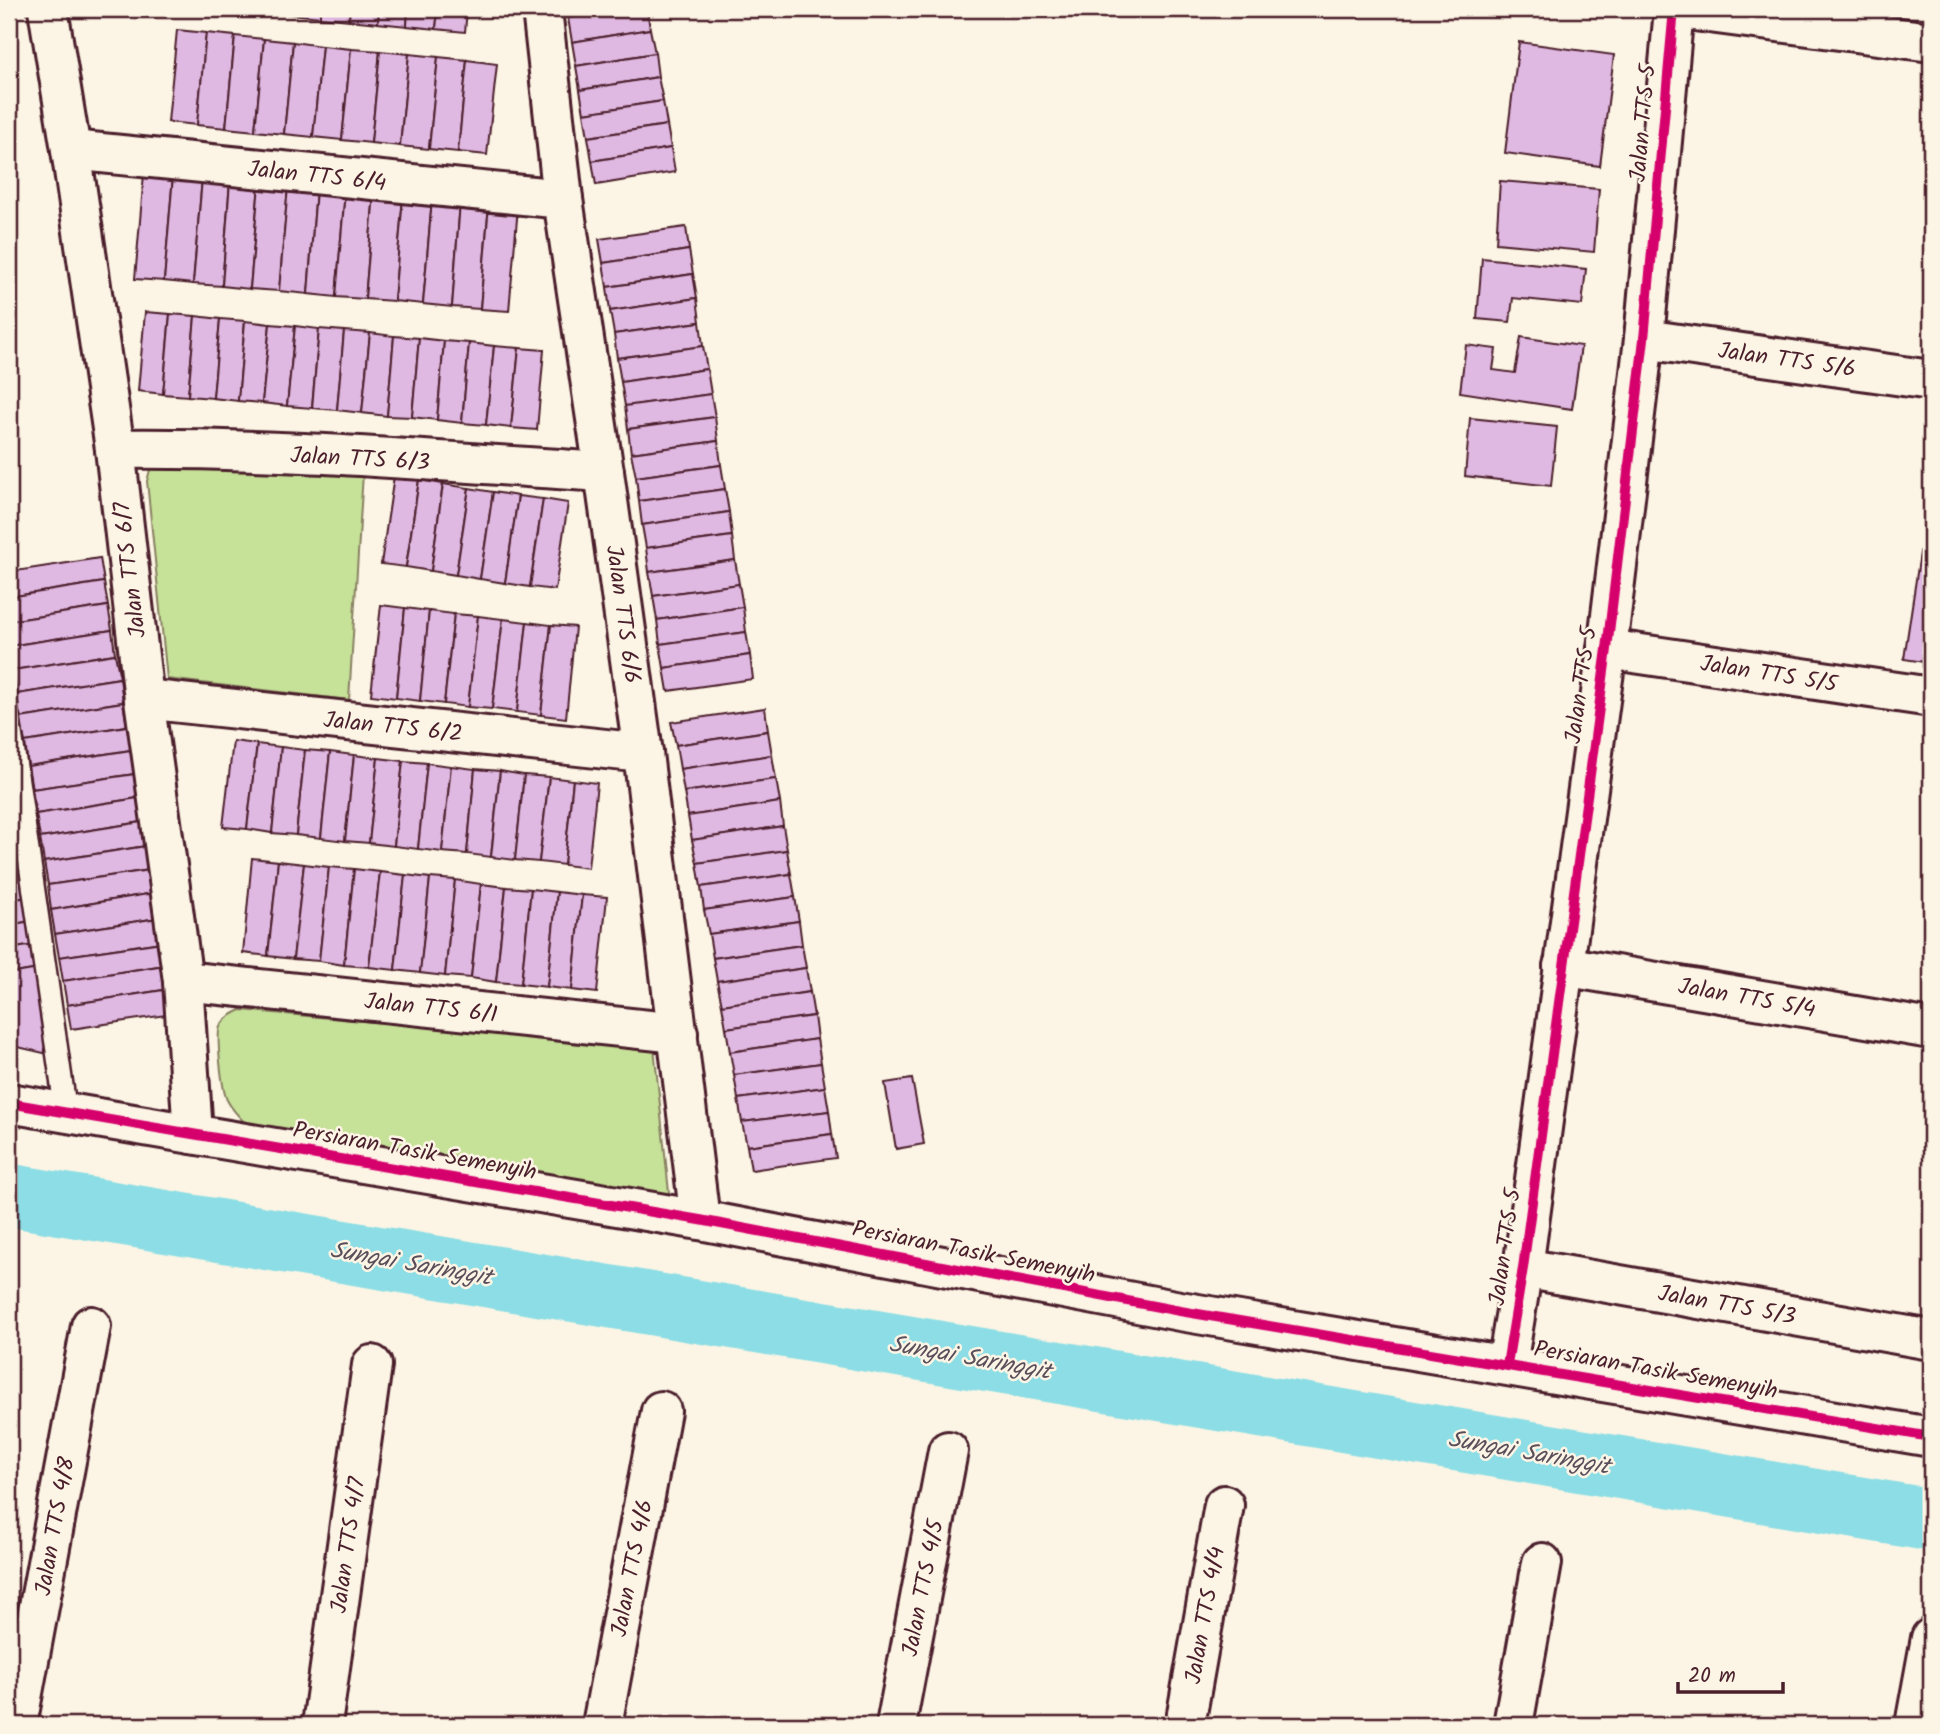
<svg xmlns="http://www.w3.org/2000/svg" width="1940" height="1734" viewBox="0 0 1940 1734" font-family="Kalam,sans-serif">
<style>
.green{fill:#c6e198;stroke:#888062;stroke-width:2}
.lines{fill:none;stroke-linecap:round;stroke-linejoin:round}
.river{stroke:#8cdde5;stroke-width:63}
.building{fill:#e0b9e2;stroke:#4a1f2b;stroke-width:2}
.service-casing{stroke:#4a1f2b;stroke-width:26}
.minor-casing{stroke:#4a1f2b;stroke-width:44}
.service{stroke:#fcf5e5;stroke-width:21}
.minor{stroke:#fcf5e5;stroke-width:38}
.cycleway-casing{stroke:#fcf5e5;stroke-width:15}
.cycleway{stroke:#d6006c;stroke-width:10}
.labels{text-anchor:middle;stroke-width:5;stroke-linejoin:round;paint-order:stroke}
.street-label{font-size:23px;fill:#4a1f2b;stroke:#fcf5e5}
.water-label{font-size:24px;font-style:italic;fill:#5a4e5a;stroke:#fcf5e5}
</style>
<rect width="100%" height="100%" fill="#fcf5e5"/>
<filter id="ink" filterUnits="userSpaceOnUse"><feTurbulence type="fractalNoise" baseFrequency=".0143" numOctaves="2"/><feDisplacementMap in="SourceGraphic" scale="14" xChannelSelector="R" yChannelSelector="G"/><feConvolveMatrix kernelMatrix="1 2 1 2 8 2 1 2 1" color-interpolation-filters="sRGB"/></filter>
<g filter="url(#ink)">
<g class="green">
<path d="M169,458l194,15 -14,227 -182,-21 -20,-198 3,-11z"/>
<path d="M241,1010l413,37 17,165 -423,-86c-8,-8 -16,-16 -21,-26 -5,-10 -11,-64 -7,-73 4,-9 13,-13 21,-17z"/>
</g>
<g class="lines">
<path class="river" d="M9,1195l1922,325"/>
</g>
<g class="building">
<path d="M262,9h29v5l-29,-3z"/>
<path d="M291,9h29v8l-29,-3z"/>
<path d="M320,9h30l-1,11 -29,-3z"/>
<path d="M350,9h29l-1,14 -29,-3z"/>
<path d="M379,9h29l-1,17 -29,-3z"/>
<path d="M408,9h30l-2,20 -29,-3z"/>
<path d="M438,9h29l-2,23 -29,-3z"/>
<path d="M566,9h60l-58,9z"/>
<path d="M626,9h21l3,20 -78,13 -4,-24z"/>
<path d="M650,29l5,24 -79,13 -4,-24z"/>
<path d="M177,30l29,3 -9,92 -29,-3z"/>
<path d="M206,33l29,3 -9,92 -29,-3z"/>
<path d="M235,36l29,3 -9,92 -29,-3z"/>
<path d="M264,39l29,3 -9,92 -29,-3z"/>
<path d="M293,42l29,4 -9,91 -29,-3z"/>
<path d="M1519,42l95,13 -14,111 -95,-13z"/>
<path d="M322,46l29,3 -9,91 -29,-3z"/>
<path d="M351,49l29,2 -9,92 -29,-3z"/>
<path d="M380,51l29,3 -9,92 -29,-3z"/>
<path d="M655,53l3,24 -78,13 -4,-24z"/>
<path d="M409,54l29,3 -9,92 -29,-3z"/>
<path d="M438,57l29,3 -9,92 -29,-3z"/>
<path d="M467,60l30,4 -10,91 -29,-3z"/>
<path d="M658,77l5,24 -79,12 -4,-23z"/>
<path d="M663,101l4,24 -79,12 -4,-24z"/>
<path d="M667,125l4,23 -79,13 -4,-24z"/>
<path d="M671,148l4,24 -79,13 -4,-24z"/>
<path d="M144,174l29,2 -9,105 -29,-2z"/>
<path d="M173,176l29,2 -9,106 -29,-3z"/>
<path d="M202,178l28,3 -8,105 -29,-2z"/>
<path d="M230,181l29,3 -9,105 -28,-3z"/>
<path d="M1500,181l99,8 -5,63 -98,-9z"/>
<path d="M259,184l29,2 -9,105 -29,-2z"/>
<path d="M288,186l28,3 -8,105 -29,-3z"/>
<path d="M316,189l29,2 -9,106 -28,-3z"/>
<path d="M345,191l29,2 -9,106 -29,-2z"/>
<path d="M374,193l29,4 -9,104 -29,-2z"/>
<path d="M403,197l29,2 -9,105 -29,-3z"/>
<path d="M432,199l28,3 -8,105 -29,-3z"/>
<path d="M460,202l29,2 -9,105 -28,-2z"/>
<path d="M489,204l29,3 -9,104 -29,-2z"/>
<path d="M686,227l3,23 -86,13 -4,-24z"/>
<path d="M689,250l4,24 -86,13 -4,-24z"/>
<path d="M1482,258l104,11 -4,36 -69,-7 -3,24 -33,-3z"/>
<path d="M693,274l4,24 -87,13 -3,-24z"/>
<path d="M697,298l3,24 -86,12 -4,-23z"/>
<path d="M145,312l25,2 -7,80 -25,-3z"/>
<path d="M170,314l25,2 -7,80 -25,-2z"/>
<path d="M195,316l25,3 -7,79 -25,-2z"/>
<path d="M220,319l25,2 -7,80 -25,-3z"/>
<path d="M245,321l25,3 -8,79 -24,-2z"/>
<path d="M700,322l3,24 -86,12 -3,-24z"/>
<path d="M270,324l25,2 -8,80 -25,-3z"/>
<path d="M295,326l24,3 -7,79 -25,-2z"/>
<path d="M319,329l25,2 -7,79 -25,-2z"/>
<path d="M344,331l26,2 -8,80 -25,-3z"/>
<path d="M370,333l24,3 -7,80 -25,-3z"/>
<path d="M394,336l25,2 -7,79 -25,-1z"/>
<path d="M1521,337l60,9 -9,63 -112,-17 6,-47 30,4 -3,21 22,3z"/>
<path d="M419,338l25,3 -7,79 -25,-3z"/>
<path d="M444,341l25,2 -7,80 -25,-3z"/>
<path d="M469,343l25,3 -8,79 -24,-2z"/>
<path d="M494,346l25,2 -8,80 -25,-3z"/>
<path d="M703,346l4,23 -86,13 -4,-24z"/>
<path d="M519,348l25,2 -7,80 -26,-2z"/>
<path d="M707,369l4,25 -86,12 -4,-24z"/>
<path d="M711,394l4,23 -87,12 -3,-23z"/>
<path d="M715,417l3,24 -87,12 -3,-24z"/>
<path d="M1470,418l87,9 -6,59 -86,-10z"/>
<path d="M718,441l3,24 -85,12 -5,-24z"/>
<path d="M721,465l4,24 -86,12 -3,-24z"/>
<path d="M394,476l25,4 -13,87 -25,-3z"/>
<path d="M419,480l24,4 -12,87 -25,-4z"/>
<path d="M443,484l26,4 -13,87 -25,-4z"/>
<path d="M469,488l24,4 -13,87 -24,-4z"/>
<path d="M725,489l4,23 -87,13 -3,-24z"/>
<path d="M493,492l25,4 -13,87 -25,-4z"/>
<path d="M518,496l25,3 -13,88 -25,-4z"/>
<path d="M543,499l25,4 -13,87 -25,-3z"/>
<path d="M729,512l3,24 -86,12 -4,-23z"/>
<path d="M1923,533l8,2v128l-27,-4z"/>
<path d="M732,536l3,24 -86,12 -3,-24z"/>
<path d="M100,558l4,24 -95,15v-25z"/>
<path d="M735,560l4,24 -86,12 -4,-24z"/>
<path d="M104,582l4,24 -99,15v-24z"/>
<path d="M739,584l4,23 -86,13 -4,-24z"/>
<path d="M381,605l24,3 -9,90 -25,-3z"/>
<path d="M108,606l4,24 -103,16v-25z"/>
<path d="M743,607l3,25 -86,12 -3,-24z"/>
<path d="M405,608l24,3 -9,90 -24,-3z"/>
<path d="M429,611l25,3 -10,90 -24,-3z"/>
<path d="M454,614l24,2 -10,91 -24,-3z"/>
<path d="M478,616l25,3 -11,90 -24,-2z"/>
<path d="M503,619l24,3 -10,90 -25,-3z"/>
<path d="M527,622l24,3 -10,90 -24,-3z"/>
<path d="M551,625l24,2 -9,91 -25,-3z"/>
<path d="M112,630l3,24 -102,16 -4,-24z"/>
<path d="M746,632l4,23 -86,13 -4,-24z"/>
<path d="M115,654l5,24 -103,16 -4,-24z"/>
<path d="M750,655l3,24 -85,12 -4,-23z"/>
<path d="M120,678l3,24 -103,16 -3,-24z"/>
<path d="M123,702l4,24 -102,16 -5,-24z"/>
<path d="M765,708l3,23 -92,14 -5,-23z"/>
<path d="M127,726l4,24 -103,16 -3,-24z"/>
<path d="M768,731l4,24 -92,14 -4,-24z"/>
<path d="M233,741l24,3 -10,85 -24,-2z"/>
<path d="M257,744l24,3 -9,86 -25,-4z"/>
<path d="M281,747l24,3 -9,85 -24,-2z"/>
<path d="M131,750l4,24 -103,15 -4,-23z"/>
<path d="M305,750l25,2 -9,86 -25,-3z"/>
<path d="M330,752l24,3 -9,86 -24,-3z"/>
<path d="M354,755l24,3 -9,85 -24,-2z"/>
<path d="M772,755l4,24 -92,13 -4,-23z"/>
<path d="M378,758l25,3 -9,85 -25,-3z"/>
<path d="M403,761l24,2 -9,86 -24,-3z"/>
<path d="M427,763l24,3 -9,86 -24,-3z"/>
<path d="M451,766l24,3 -8,85 -25,-2z"/>
<path d="M475,769l25,2 -9,86 -24,-3z"/>
<path d="M500,771l24,4 -9,85 -24,-3z"/>
<path d="M135,774l3,24 -102,16 -4,-25z"/>
<path d="M524,775l25,2 -10,85 -24,-2z"/>
<path d="M549,777l24,3 -9,85 -25,-3z"/>
<path d="M776,779l4,23 -92,14 -4,-24z"/>
<path d="M573,780l24,3 -9,85 -24,-3z"/>
<path d="M138,798l4,24 -102,16 -4,-24z"/>
<path d="M14,802l3,24 -8,1v-24z"/>
<path d="M780,802l3,24 -91,14 -4,-24z"/>
<path d="M142,822l4,24 -102,16 -4,-24z"/>
<path d="M17,826l3,23 -11,2v-24z"/>
<path d="M783,826l4,24 -90,13 -5,-23z"/>
<path d="M146,846l4,24 -102,15 -4,-23z"/>
<path d="M20,849l5,24 -16,3v-25z"/>
<path d="M787,850l4,24 -90,13 -4,-24z"/>
<path d="M252,858l26,3 -10,95 -25,-3z"/>
<path d="M278,861l26,3 -11,95 -25,-3z"/>
<path d="M304,864l25,3 -10,94 -26,-2z"/>
<path d="M329,867l25,2 -10,96 -25,-4z"/>
<path d="M354,869l26,3 -11,95 -25,-2z"/>
<path d="M150,870l4,23 -103,17 -3,-25z"/>
<path d="M380,872l25,3 -10,95 -26,-3z"/>
<path d="M25,873l3,24 -19,3v-24z"/>
<path d="M791,874l4,23 -91,13 -3,-23z"/>
<path d="M405,875l25,3 -10,95 -25,-3z"/>
<path d="M430,878l25,2 -10,96 -25,-3z"/>
<path d="M455,880l26,4 -10,94 -26,-2z"/>
<path d="M481,884l25,3 -10,95 -25,-4z"/>
<path d="M506,887l25,2 -10,95 -25,-2z"/>
<path d="M531,889l26,3 -10,95 -26,-3z"/>
<path d="M557,892l25,3 -10,95 -25,-3z"/>
<path d="M154,893l4,25 -103,16 -4,-24z"/>
<path d="M582,895l25,2 -10,96 -25,-3z"/>
<path d="M28,897l3,24 -22,4v-25z"/>
<path d="M795,897l4,24 -90,13 -5,-24z"/>
<path d="M158,918l4,24 -103,15 -4,-23z"/>
<path d="M31,921l4,24 -26,4v-24z"/>
<path d="M799,921l3,24 -89,13 -4,-24z"/>
<path d="M162,942l3,23 -102,16 -4,-24z"/>
<path d="M35,945l4,24 -30,5v-25z"/>
<path d="M802,945l4,23 -89,13 -4,-23z"/>
<path d="M165,965l5,24 -103,16 -4,-24z"/>
<path d="M806,968l4,24 -88,13 -5,-24z"/>
<path d="M39,969l9,85 -39,-9v-71z"/>
<path d="M170,989l3,25 -102,15 -4,-24z"/>
<path d="M810,992l4,24 -88,12 -4,-23z"/>
<path d="M814,1016l3,23 -87,13 -4,-24z"/>
<path d="M817,1039l4,24 -87,12 -4,-23z"/>
<path d="M821,1063l4,24 -87,12 -4,-24z"/>
<path d="M912,1079l12,65 -28,5 -11,-66z"/>
<path d="M825,1087l4,24 -87,11 -4,-23z"/>
<path d="M829,1111l3,23 -85,12 -5,-24z"/>
<path d="M832,1134l4,24 -85,12 -4,-24z"/>
</g>
<g class="lines">
<defs>
<path id="service" d="M9,719l57,394"/>
<g id="minor">
<path d="M48,9l23,141 44,299 29,250 39,282 10,153"/>
<path d="M542,9l21,190 41,273 39,281 57,467"/>
<path d="M1679,9l252,33"/>
<path d="M71,150l492,49"/>
<path d="M1644,339l287,41"/>
<path d="M115,449c163,-2 326,13 489,23"/>
<path d="M1607,649l324,48"/>
<path d="M144,699l499,54"/>
<path d="M1563,966l368,63"/>
<path d="M183,981l495,52"/>
<path d="M9,1103l691,117 480,91 751,126"/>
<path d="M1523,1268l408,72"/>
<path d="M1507,1365l16,-97 84,-619 37,-310 30,-330"/>
<path d="M17,1725l74,-399"/>
<path d="M322,1725l50,-360"/>
<path d="M602,1725l59,-314"/>
<path d="M896,1725l52,-274"/>
<path d="M1185,1725l39,-220"/>
<path d="M1513,1725l29,-162"/>
<path d="M1915,1725l16,-87"/>
</g>
</defs>
<use href="#service" class="service-casing"/>
<use href="#minor" class="minor-casing"/>
<use href="#service" class="service"/>
<use href="#minor" class="minor"/>
<defs>
<g id="cycleway">
<path d="M9,1103l691,117 480,91 751,126"/>
<path d="M1507,1365l16,-97 84,-619 37,-310 30,-330"/>
</g>
</defs>
<use href="#cycleway" class="cycleway-casing"/>
<use href="#cycleway" class="cycleway"/>
</g>
</g>
<g class="labels">
<g class="street-label">
<text transform="translate(1642 123) rotate(-85)" y="8">Jalan TTS 5</text>
<text transform="translate(317 175) rotate(6)" y="8">Jalan TTS 6/4</text>
<text transform="translate(1787 359) rotate(8)" y="8">Jalan TTS 5/6</text>
<text transform="translate(360 458) rotate(3)" y="8">Jalan TTS 6/3</text>
<text transform="translate(129 570) rotate(-97)" y="8">Jalan TTS 6/7</text>
<text transform="translate(624 614) rotate(82)" y="8">Jalan TTS 6/6</text>
<text transform="translate(1769 673) rotate(9)" y="8">Jalan TTS 5/5</text>
<text transform="translate(1580 685) rotate(-82)" y="8">Jalan TTS 5</text>
<text transform="translate(393 726) rotate(6)" y="8">Jalan TTS 6/2</text>
<text transform="translate(1747 997) rotate(10)" y="8">Jalan TTS 5/4</text>
<text transform="translate(431 1007) rotate(6)" y="8">Jalan TTS 6/1</text>
<text transform="translate(415 1150) rotate(10)" y="8">Persiaran Tasik Semenyih</text>
<text transform="translate(1504 1247) rotate(-82)" y="8">Jalan TTS 5</text>
<text transform="translate(974 1251) rotate(11)" y="8">Persiaran Tasik Semenyih</text>
<text transform="translate(1727 1304) rotate(10)" y="8">Jalan TTS 5/3</text>
<text transform="translate(1656 1369) rotate(10)" y="8">Persiaran Tasik Semenyih</text>
<text transform="translate(54 1526) rotate(-80)" y="8">Jalan TTS 4/8</text>
<text transform="translate(347 1545) rotate(-82)" y="8">Jalan TTS 4/7</text>
<text transform="translate(631 1568) rotate(-79)" y="8">Jalan TTS 4/6</text>
<text transform="translate(922 1588) rotate(-79)" y="8">Jalan TTS 4/5</text>
<text transform="translate(1204 1615) rotate(-80)" y="8">Jalan TTS 4/4</text>
</g>
<g class="water-label">
<text transform="translate(411 1263) rotate(10)" y="8">Sungai Saringgit</text>
<text transform="translate(970 1357) rotate(10)" y="8">Sungai Saringgit</text>
<text transform="translate(1529 1452) rotate(10)" y="8">Sungai Saringgit</text>
</g>
</g>
<rect width="1940" height="1734" fill="none" stroke="#fcf5e5" stroke-width="35"/>
<rect x="18" y="18" width="1905" height="1699" fill="none" stroke="#4a1f2b" stroke-width="2.5" filter="url(#ink)"/>
<path d="M1678 1682v10h105v-10" fill="none" stroke="#4a1f2b" stroke-width="3.5"/>
<text x="1688" y="1682" font-size="21" fill="#4a1f2b" stroke="#fcf5e5" stroke-width="5" paint-order="stroke">20 m</text>
</svg>
